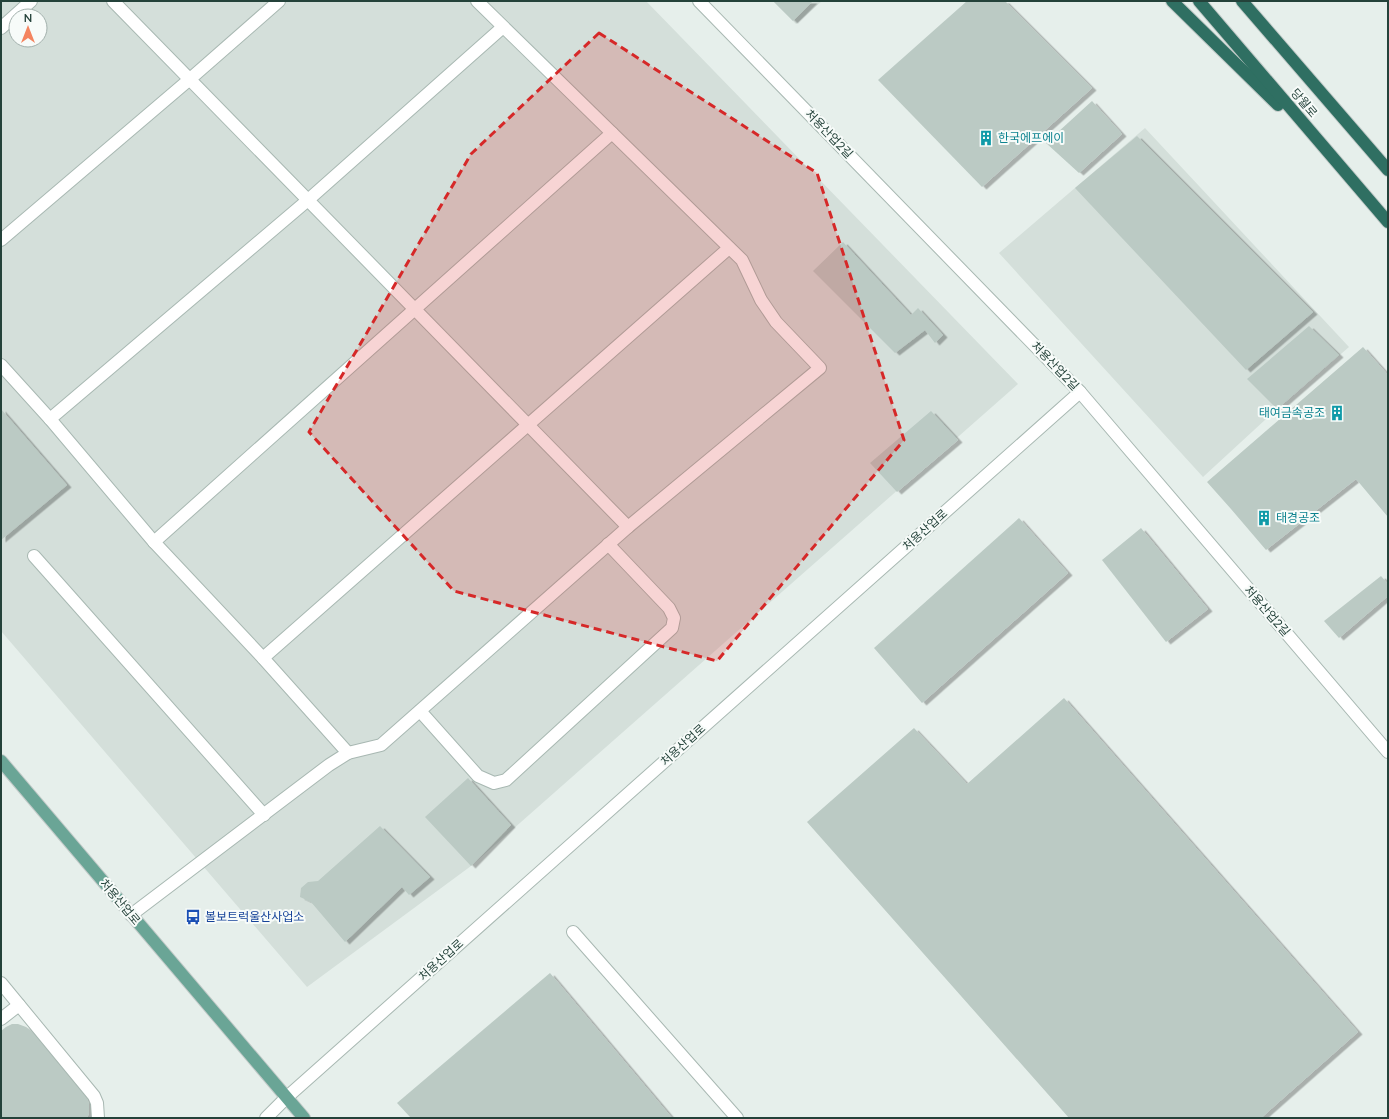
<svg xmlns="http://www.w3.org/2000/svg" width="1389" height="1119" viewBox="0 0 1389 1119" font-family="Lato,'Noto Sans KR',sans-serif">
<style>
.built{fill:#d4dfda;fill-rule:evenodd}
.building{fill:#bbcac4;filter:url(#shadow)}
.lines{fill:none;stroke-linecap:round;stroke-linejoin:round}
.minor-casing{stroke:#a8b8b2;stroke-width:14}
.major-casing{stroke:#c2cac8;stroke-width:14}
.highway-casing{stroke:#c2cac8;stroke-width:14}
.minor{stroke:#fff;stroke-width:12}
.major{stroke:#6aa596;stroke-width:12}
.highway{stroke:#2f6f62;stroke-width:12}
.marked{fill:#d62828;fill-opacity:0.2;stroke:#d62828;stroke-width:3;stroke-dasharray:8 5;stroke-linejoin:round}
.labels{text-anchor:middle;stroke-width:4;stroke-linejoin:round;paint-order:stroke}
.street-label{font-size:12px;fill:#24423a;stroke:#f7fbf9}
.culture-label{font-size:12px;fill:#0d838f;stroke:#f7fbf9;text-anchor:start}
.transit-label{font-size:12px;fill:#164399;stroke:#f7fbf9;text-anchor:start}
</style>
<defs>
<filter id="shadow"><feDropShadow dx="4.5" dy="2.5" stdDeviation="0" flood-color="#0004"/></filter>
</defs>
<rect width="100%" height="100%" fill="#e6efeb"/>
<g class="built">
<path d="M1,1h645l372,383 -547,482 -164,121 -306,-356zM16,16h24v24h-24z"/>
<path d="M773,1h49l-26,23z"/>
<path d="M1145,128l204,219 -72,62 -74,68 -204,-224z"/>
</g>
<g class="building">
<path d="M773,1h40l-20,20z"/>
<path d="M967,1h38l87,87 -110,99 -104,-107z"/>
<path d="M1092,101l30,33 -43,39 -33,-30z"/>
<path d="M1137,136l176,176 -67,58 -171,-182z"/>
<path d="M843,242l68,73 7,-7 25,27 -8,8 -10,-13 -30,23 -82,-82z"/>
<path d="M1309,326l30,29 -62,54 -30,-30z"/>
<path d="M1363,347l25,28v142l-32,-38 -90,71 -35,-41 -24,-27z"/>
<path d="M1,409l66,76 -66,55z"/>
<path d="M931,411l27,29 -61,52 -27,-29z"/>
<path d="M1019,518l49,55 -146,130 -48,-55z"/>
<path d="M1141,528l67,81 -42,33 -64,-82z"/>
<path d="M1381,576l7,8v12l-49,42 -15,-17z"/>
<path d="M1064,698l294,334 -97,86h-192l-262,-296 107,-94 53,56z"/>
<path d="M468,778l43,47 -40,41 -46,-49z"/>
<path d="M380,826l50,51 -21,18 -7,-8 -57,55 -34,-40 -11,-5 1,-9 7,-6 10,-1z"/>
<path d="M550,973l122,145h-261l-14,-15z"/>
<path d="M12,1024h6l8,3 10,8 50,60 3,9v9l-2,5h-86v-87l5,-4z"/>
</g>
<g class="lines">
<defs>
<g id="minor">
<path d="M113,1l515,526"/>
<path d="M699,1l381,391 308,360"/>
<path d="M1,28l30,-27"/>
<path d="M1,240l189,-161 89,-78"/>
<path d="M1,365l49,54 104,123 109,116 85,95"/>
<path d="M50,419l258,-219 195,-173"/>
<path d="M154,542l458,-409"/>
<path d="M34,556l230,259"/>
<path d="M263,658l466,-410"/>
<path d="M420,711l58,65 16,7 12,-3 166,-152 2,-10 -5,-10 -61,-64"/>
<path d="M131,915l198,-150 19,-12 33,-8 247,-218 192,-159 -44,-46 -15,-22 -19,-40 -265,-259"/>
<path d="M573,932l164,186"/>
<path d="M1,983l93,113 3,7 1,15"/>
<path d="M1,1019l18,-14"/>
<path d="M266,1118l20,-20 794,-706"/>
</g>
<path id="major" d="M1,761l303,357"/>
<g id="highway">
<path d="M1172,1l106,104"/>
<path d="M1199,1l189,221"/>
<path d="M1242,1l146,169"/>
</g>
</defs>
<use href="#minor" class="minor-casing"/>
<use href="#major" class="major-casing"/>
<use href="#highway" class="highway-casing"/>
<use href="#minor" class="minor"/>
<use href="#major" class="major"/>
<use href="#highway" class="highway"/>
</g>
<path class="marked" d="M599,33l218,140 87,267 -187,221 -263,-70 -145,-159 162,-278z"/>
<defs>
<symbol id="building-bare" viewBox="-9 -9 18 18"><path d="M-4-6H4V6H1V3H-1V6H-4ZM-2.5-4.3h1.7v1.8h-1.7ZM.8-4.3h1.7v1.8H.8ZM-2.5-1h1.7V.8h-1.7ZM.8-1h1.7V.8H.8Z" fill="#0f9aa8" stroke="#f7fbf9" stroke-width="2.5" paint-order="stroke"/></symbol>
<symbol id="bus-bare" viewBox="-9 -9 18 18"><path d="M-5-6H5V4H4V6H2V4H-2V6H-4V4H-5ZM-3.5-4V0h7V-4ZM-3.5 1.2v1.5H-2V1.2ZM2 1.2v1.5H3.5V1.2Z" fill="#1a4fb4" stroke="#f7fbf9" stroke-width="2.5" paint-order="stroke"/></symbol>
</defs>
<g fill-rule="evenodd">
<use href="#building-bare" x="975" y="127" width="22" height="22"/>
<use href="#building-bare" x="1326" y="402" width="22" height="22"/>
<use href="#building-bare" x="1253" y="507" width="22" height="22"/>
<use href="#bus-bare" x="182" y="906" width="22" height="22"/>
</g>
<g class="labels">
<g class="street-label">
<text transform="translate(1304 103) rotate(50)" y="4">당월로</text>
<text transform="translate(829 134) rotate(46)" y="4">처용산업2길</text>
<text transform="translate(1055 366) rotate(46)" y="4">처용산업2길</text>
<text transform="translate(925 530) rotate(-42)" y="4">처용산업로</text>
<text transform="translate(1267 611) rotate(49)" y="4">처용산업2길</text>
<text transform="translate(683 745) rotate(-42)" y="4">처용산업로</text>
<text transform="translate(120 902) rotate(50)" y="4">처용산업로</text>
<text transform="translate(441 960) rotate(-42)" y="4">처용산업로</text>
</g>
<g class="culture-label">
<text x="998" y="142">한국에프에이</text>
<text x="1325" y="417" text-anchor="end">태여금속공조</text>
<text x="1276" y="522">태경공조</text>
</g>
<g class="transit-label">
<text x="205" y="921">볼보트럭울산사업소</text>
</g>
</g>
<rect width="1389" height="1119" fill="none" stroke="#24423a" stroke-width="4"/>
<g transform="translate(28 28)"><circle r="19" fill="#f7fbf9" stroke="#a3b1ad"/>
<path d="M0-3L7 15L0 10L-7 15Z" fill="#f4845f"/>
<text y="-6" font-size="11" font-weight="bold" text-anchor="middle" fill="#24423a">N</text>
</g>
</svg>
